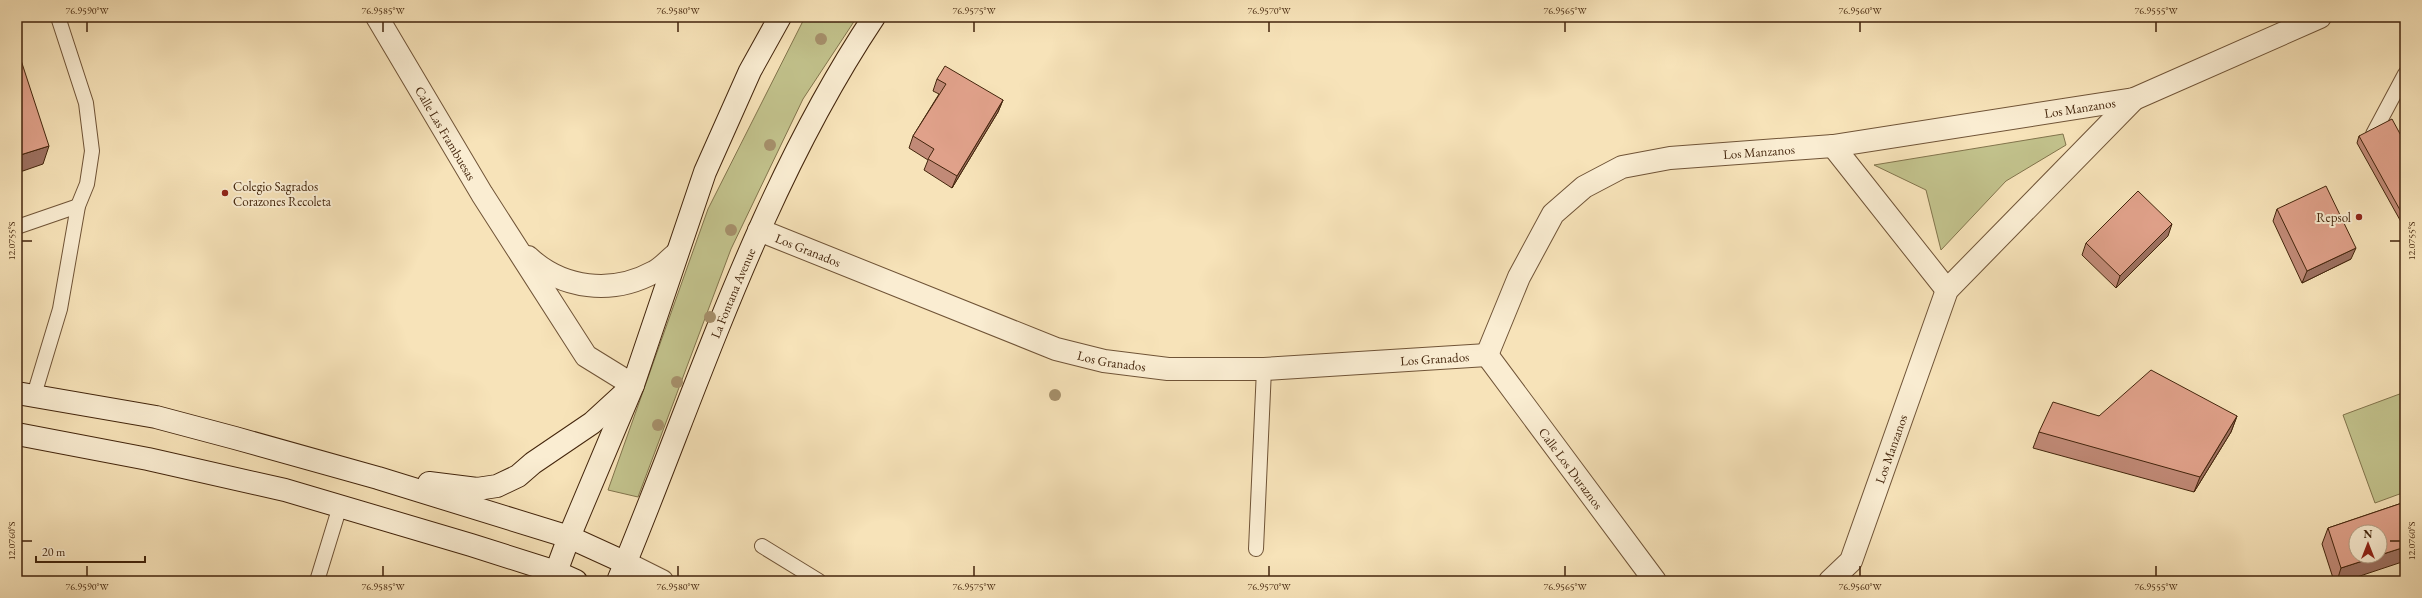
<svg xmlns="http://www.w3.org/2000/svg" width="2422" height="598" viewBox="0 0 2422 598" font-family="'EB Garamond',serif">
<style>
.green{fill:#c2c28c;stroke:#82744c}
.lines{fill:none;stroke-linecap:round;stroke-linejoin:round}
.service-casing{stroke:#705437;stroke-width:16}
.minor-casing{stroke:#705437;stroke-width:24}
.tertiary-casing{stroke:#705437;stroke-width:24}
.secondary-casing{stroke:#43250c;stroke-width:24}
.service{stroke:#faedd2;stroke-width:14}
.minor{stroke:#faedd2;stroke-width:22}
.tertiary{stroke:#faedd2;stroke-width:22}
.secondary{stroke:#faedd2;stroke-width:22}
.tree{fill:#a6906b}
.wall{fill:#c18a77;stroke:#43250c}
.shaded-wall{fill:#9d7161;stroke:#43250c}
.building{fill:#e0a18a;stroke:#43250c}
.ticks{fill:none;stroke:#43250c;stroke-width:1.5}
.poi-dot{fill:#8f2418;stroke:#faedd2;stroke-width:1.5}
.labels{text-anchor:middle;stroke-width:4;stroke-linejoin:round;paint-order:stroke}
.street-label{font-size:13px;fill:#43250c;stroke:#faedd2}
.poi-label{font-size:13px;fill:#43250c;stroke:#faedd2;text-anchor:start}
.neatline{fill:none;stroke:#43250c;stroke-width:1.5}
.ticks-label{font-size:10px;text-anchor:middle;fill:#43250c}
</style>
<rect width="100%" height="100%" fill="#f7e3b9"/>
<filter id="stains"><feTurbulence type="fractalNoise" baseFrequency=".005" numOctaves="4"/><feColorMatrix values="0 0 0 0 .2 0 0 0 0 .09 0 0 0 0 .02 0 0 0 .5 -.17"/></filter>
<radialGradient id="worn" r=".72"><stop offset=".6" stop-color="#630" stop-opacity="0"/><stop offset="1" stop-color="#630" stop-opacity=".3"/></radialGradient>
<g class="green">
<path d="M805,17h52l-54,82 -72,150 -93,248 -30,-7 100,-281z"/>
<path d="M2063,134l3,11 -60,36 -65,69 -15,-60 -52,-25z"/>
<path d="M2405,392v100l-30,11 -32,-88z"/>
</g>
<g class="lines">
<defs>
<g id="service">
<path d="M2373,134l32,-60"/>
<path d="M17,227l61,-21"/>
<path d="M34,395l26,-86 18,-103 9,-22 5,-33 -6,-48 -28,-86"/>
<path d="M762,546l57,35"/>
<path d="M1256,549l8,-180"/>
<path d="M317,581l23,-75"/>
</g>
<g id="minor">
<path id="s1" d="M377,17l105,177 104,162 47,29"/>
<path d="M1833,146l114,144"/>
<path id="s2" d="M759,230l297,119 48,12 64,8h96l223,-14"/>
<path d="M528,257c34,32 84,38 126,15 8,-4 16,-13 23,-19"/>
<path id="s3" d="M1487,355l32,-78 34,-63 31,-27 38,-20 48,-9 163,-12 301,-47 186,-82"/>
<path id="s4" d="M1487,355l168,226"/>
<path id="s5" d="M1830,581l21,-20 96,-271 187,-191"/>
</g>
<path id="tertiary" d="M626,563l36,18"/>
<g id="secondary">
<path d="M17,393l139,24 79,21 143,40 191,59 57,26"/>
<path d="M17,434l131,25 137,31 186,55 85,27 20,9"/>
<path d="M429,483l48,6 20,-3 21,-10 15,-13 59,-40 36,-33"/>
<path d="M556,572l13,-35 64,-152 72,-213 45,-101 30,-54"/>
<path id="s6" d="M618,581c79,-190 141,-392 256,-564"/>
</g>
</defs>
<use href="#service" class="service-casing"/>
<use href="#minor" class="minor-casing"/>
<use href="#tertiary" class="tertiary-casing"/>
<use href="#secondary" class="secondary-casing"/>
<use href="#service" class="service"/>
<use href="#minor" class="minor"/>
<use href="#tertiary" class="tertiary"/>
<use href="#secondary" class="secondary"/>
</g>
<g class="tree">
<circle cx="821" cy="39" r="6"/>
<circle cx="770" cy="145" r="6"/>
<circle cx="731" cy="230" r="6"/>
<circle cx="710" cy="317" r="6"/>
<circle cx="677" cy="382" r="6"/>
<circle cx="1055" cy="395" r="6"/>
<circle cx="658" cy="425" r="6"/>
</g>
<g class="wall">
<path d="M937,79l66,21 -5,12 -46,76 -28,-18 4,-10 -19,-12 4,-12 26,-42 -6,-3z"/>
<path d="M2359,136l46,7v86l-48,-86z"/>
<path d="M2277,209l74,50 -49,24 -29,-62z"/>
<path d="M2168,236l-52,52 -34,-33 4,-12z"/>
<path d="M2099,416h138l-6,16 -37,60 -161,-44 6,-16z"/>
<path d="M2405,502l-60,79h-11l-12,-37 6,-16z"/>
</g>
<g class="shaded-wall">
<path d="M1003,100l-5,12 -46,76 5,-12z"/>
<path d="M49,146l-6,18 -26,9v-17z"/>
<path d="M2172,224l-4,12 -52,52 4,-12z"/>
<path d="M2356,248l-5,11 -49,24 5,-12z"/>
<path d="M2237,416l-6,16 -37,60 6,-15z"/>
<path d="M2405,547v14l-60,20h-8l4,-13 37,-12h2v-1z"/>
</g>
<g class="building">
<path d="M17,48l32,98 -32,10z"/>
<path d="M945,66l58,34 -46,76 -29,-17 6,-10 -21,-13 33,-52 -9,-5z"/>
<path d="M2392,119l13,24v76l-46,-83z"/>
<path d="M2326,186l30,62 -49,23 -30,-62z"/>
<path d="M2138,191l34,33 -52,52 -34,-33z"/>
<path d="M2151,370l86,46 -37,61 -161,-45 14,-30 46,14z"/>
<path d="M2405,502v45l-25,8v-23h-24v24h22l-37,12 -13,-40z"/>
</g>
<path class="ticks" d="M87,22v10M383,22v10M678,22v10M974,22v10M1269,22v10M1565,22v10M1860,22v10M2156,22v10M22,241h10M2390,241h10M22,541h10M2390,541h10M87,566v10M383,566v10M678,566v10M974,566v10M1269,566v10M1565,566v10M1860,566v10M2156,566v10"/>
<g class="poi-dot">
<circle cx="225" cy="193" r="4"/>
<circle cx="2359" cy="217" r="4"/>
</g>
<g class="labels">
<g class="street-label">
<text dy="5" stroke="none"><textPath href="#s3" startOffset="702">Los Manzanos</textPath></text>
<text dy="5" stroke="none"><textPath href="#s1" startOffset="135">Calle Las Frambuesas</textPath></text>
<text dy="5" stroke="none"><textPath href="#s3" startOffset="378">Los Manzanos</textPath></text>
<text dy="5" stroke="none"><textPath href="#s2" startOffset="53">Los Granados</textPath></text>
<text dy="5" stroke="none"><textPath href="#s6" startOffset="310">La Fontana Avenue</textPath></text>
<text dy="5" stroke="none"><textPath href="#s2" startOffset="701">Los Granados</textPath></text>
<text dy="5" stroke="none"><textPath href="#s2" startOffset="377">Los Granados</textPath></text>
<text dy="5" stroke="none"><textPath href="#s5" startOffset="148">Los Manzanos</textPath></text>
<text dy="5" stroke="none"><textPath href="#s4" startOffset="141">Calle Los Duraznos</textPath></text>
</g>
<g class="poi-label">
<text x="233" y="191">Colegio Sagrados<tspan x="233" dy="15">Corazones Recoleta</tspan></text>
<text x="2351" y="222" text-anchor="end">Repsol</text>
</g>
</g>
<rect width="2422" height="598" fill="none" stroke="#f7e3b9" stroke-width="44"/>
<g transform="translate(2368 544)"><circle r="19" fill="#faedd2" stroke="#b19d83"/>
<path d="M0-3L7 15L0 10L-7 15Z" fill="#8f2418"/>
<text y="-6" font-size="11" font-weight="bold" text-anchor="middle" fill="#43250c">N</text>
</g>
<path d="M36 556v6h109v-6" fill="none" stroke="#43250c" stroke-width="2"/>
<text x="42" y="556" font-size="12" fill="#43250c" stroke="#faedd2" stroke-width="3" paint-order="stroke">20 m</text>
<rect x="22" y="22" width="2378" height="554" class="neatline"/>
<g class="ticks-label">
<text x="87" y="14">76.9590°W</text>
<text x="383" y="14">76.9585°W</text>
<text x="678" y="14">76.9580°W</text>
<text x="974" y="14">76.9575°W</text>
<text x="1269" y="14">76.9570°W</text>
<text x="1565" y="14">76.9565°W</text>
<text x="1860" y="14">76.9560°W</text>
<text x="2156" y="14">76.9555°W</text>
<text transform="translate(11 241) rotate(-90)" y="4">12.0755°S</text>
<text transform="translate(2411 241) rotate(-90)" y="4">12.0755°S</text>
<text transform="translate(11 541) rotate(-90)" y="4">12.0760°S</text>
<text transform="translate(2411 541) rotate(-90)" y="4">12.0760°S</text>
<text x="87" y="590">76.9590°W</text>
<text x="383" y="590">76.9585°W</text>
<text x="678" y="590">76.9580°W</text>
<text x="974" y="590">76.9575°W</text>
<text x="1269" y="590">76.9570°W</text>
<text x="1565" y="590">76.9565°W</text>
<text x="1860" y="590">76.9560°W</text>
<text x="2156" y="590">76.9555°W</text>
</g>
<rect width="100%" height="100%" filter="url(#stains)"/>
<rect width="100%" height="100%" fill="url(#worn)"/>
</svg>
